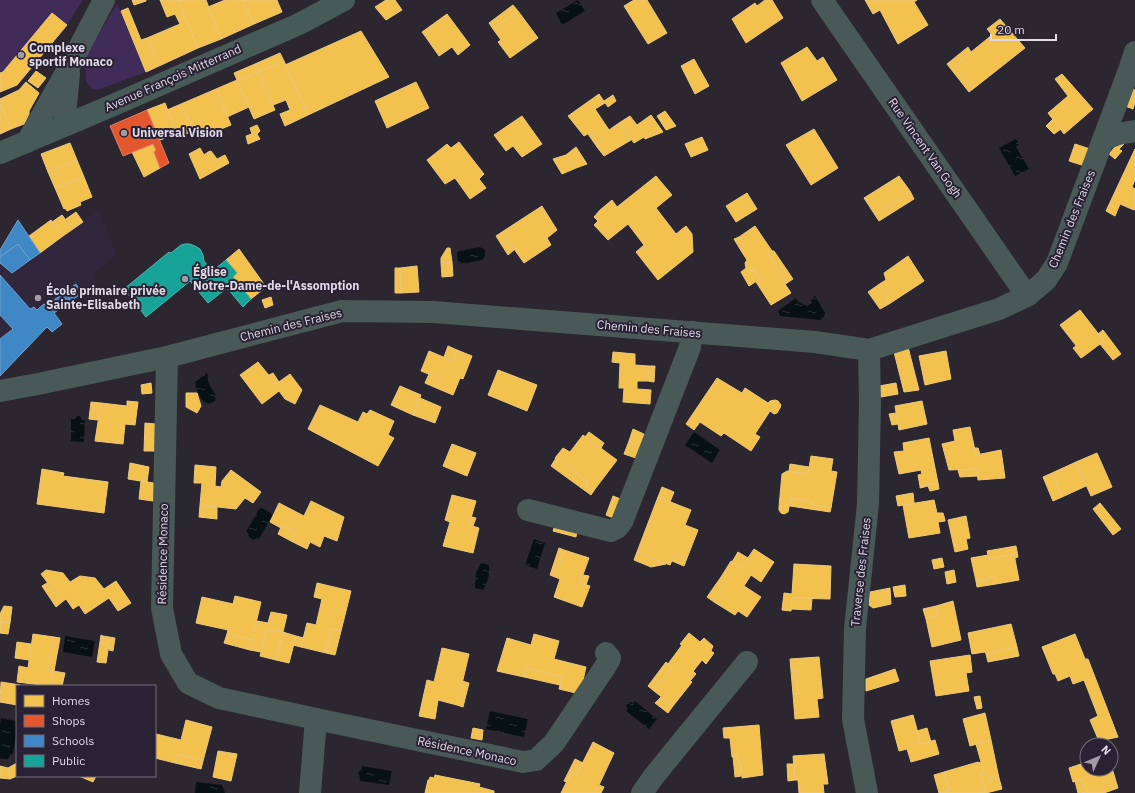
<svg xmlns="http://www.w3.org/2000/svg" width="1135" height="793" viewBox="0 0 1135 793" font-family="'IBM Plex Sans',sans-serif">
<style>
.built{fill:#30273d}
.grass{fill:#412b58}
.water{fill:url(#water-ripples)}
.homes{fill:#f2c14e;stroke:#ecc87c}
.shops{fill:#e4572e;stroke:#e27e65}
.schools{fill:#3f88c5;stroke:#6fa1cf}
.public{fill:#17a398;stroke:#53b4af}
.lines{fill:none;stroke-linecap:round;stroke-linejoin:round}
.minor{stroke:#485958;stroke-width:22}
.tertiary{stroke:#485958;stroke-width:22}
.secondary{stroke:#465b58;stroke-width:22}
.poi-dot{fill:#a09ba6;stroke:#2a2234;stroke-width:1.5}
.labels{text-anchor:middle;stroke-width:4;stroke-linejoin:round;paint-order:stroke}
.poi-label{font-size:12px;font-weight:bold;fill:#dfdae6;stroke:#2a2234;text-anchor:start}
.street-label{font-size:12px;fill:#dfdae6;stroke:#2a2234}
</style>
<defs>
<pattern id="water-ripples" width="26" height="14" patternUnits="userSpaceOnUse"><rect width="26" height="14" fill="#071113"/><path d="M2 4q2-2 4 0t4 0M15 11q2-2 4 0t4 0" fill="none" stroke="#2b3335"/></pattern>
</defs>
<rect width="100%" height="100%" fill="#2b2630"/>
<path class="built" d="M98,211l17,39 1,4 -2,3 -21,17 4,6v2l-42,31 7,11 -10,8 -5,-5 -47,49v-113l13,10z"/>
<g class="grass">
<path d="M0,0h83l-16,25 -50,60 -17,7z"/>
<path d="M117,4l29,68 -48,18 -5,-1 -7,-7v-11l-5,-7z"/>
</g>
<g class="water">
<path d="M578,0l7,11 -23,14 -6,-12z"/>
<path d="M1016,139l3,5 -3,3 13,22 -14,7 -16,-28z"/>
<path d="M480,247l5,3v6l-3,4 -20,4 -4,-1 -1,-10 2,-2z"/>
<path d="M815,296l10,17 -2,6 -3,1 -40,-4 -2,-5 18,-13 2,4 9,4 5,-3 -1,-4z"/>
<path d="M207,373l1,2c-2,13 11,16 7,26l-6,3c-9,-2 -12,-13 -14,-22z"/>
<path d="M77,416h3l2,4h3l-1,22 -13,-1v-22h4z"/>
<path d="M694,432l26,18 -8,13 -27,-18z"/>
<path d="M262,508l9,5 1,3 -13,23 -2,-1 -4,2 -4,-3 -1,-4 -2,-1 13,-23z"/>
<path d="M534,539l11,4 -8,26 -12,-4z"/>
<path d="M481,563l8,2c1,9 -1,16 -6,25l-8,-2 1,-15z"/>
<path d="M65,636l30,5 -3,16 -29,-5z"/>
<path d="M635,701l22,18 -8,10 -23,-18 2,-2 -2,-3 1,-3 3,-1 3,1z"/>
<path d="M490,711l38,8 -4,18 -38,-8z"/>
<path d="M1,718l16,3v9l-4,24h-2l-3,5 -4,1 -4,-2v-34z"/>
<path d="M362,766l30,5 -3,14 -29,-4v-3l-2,-5 4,-4z"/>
<path d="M196,782l26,3 3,8h-30z"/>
</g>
<g class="homes">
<path d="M132,0h14v1l-12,4z"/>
<path d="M160,0h18l20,48 -39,18 -12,-28 33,-14 -5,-10 -8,3z"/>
<path d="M178,0h28l15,39 -23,9z"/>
<path d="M225,0h18l11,24 -33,15 -13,-32z"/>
<path d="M243,0h34l5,12 -28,12z"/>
<path d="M386,0h9l7,10 -16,10 -11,-13z"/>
<path d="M634,0h13l20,33 -19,11 -24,-38z"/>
<path d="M765,0h7l11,18 -37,25 -14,-24 23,-16 2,3z"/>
<path d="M865,0h52l-3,2 14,23 -30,19 -18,-34 -7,4z"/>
<path d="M513,5l5,6 -25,18 -4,-6z"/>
<path d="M128,8l13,32 6,-2 12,28 -13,6 -25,-61z"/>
<path d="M518,11l20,27 -28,20 -12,-16 3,-2 -8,-11z"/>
<path d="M52,13l15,12 -50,60 -17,7v-19l3,-1z"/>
<path d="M447,14l23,31 -12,10 -6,-8 -13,9 -14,-20 7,-6 -3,-3z"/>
<path d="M1000,19l25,29 -52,41 -18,-24 37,-30 -5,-6z"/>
<path d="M429,27l3,3 -7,6 -3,-4z"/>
<path d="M361,31l28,46 -81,38 -23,-50z"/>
<path d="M807,47l10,14 6,-4 14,23 -35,21 -21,-38z"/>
<path d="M968,47l3,5 -16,13 18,24 -4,3 -22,-28z"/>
<path d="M280,53l4,8 -25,11 -4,-8z"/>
<path d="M694,59l15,27 -14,8 -14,-28z"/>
<path d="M284,61l24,54 -23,11 -5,-12 10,-4 -4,-10 -13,5 -14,-33z"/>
<path d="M255,64l4,8 -22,8 -3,-7z"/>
<path d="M36,71l10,7 -8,10 -10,-7z"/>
<path d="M259,72l16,38 -21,9 -17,-39z"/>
<path d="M1062,74l31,35 -29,25 -16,-21 20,-17 -13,-17z"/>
<path d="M237,80l12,27 -22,10 -11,-28z"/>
<path d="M26,82l13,11 -10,18v3l-5,10 -13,5 -11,-27v-3l19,-9z"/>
<path d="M416,82l13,26 -42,20 -12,-27z"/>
<path d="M1131,88l4,2v12l-2,7 -8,-3z"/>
<path d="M216,89l15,36 -30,12 -3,-7 -4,1 -13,-27z"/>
<path d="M599,94l6,9 -10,6 14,21 10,-7 12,17 -27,16 -7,-9 3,-2 -9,-13 -7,4 -16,-20z"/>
<path d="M613,95l3,6 -8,6 -4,-6z"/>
<path d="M165,103l12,31 -17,6 -13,-30z"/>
<path d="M1,104l10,25 -11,5v-29z"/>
<path d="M181,104l13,27 -13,5 -2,-3 -2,1 -10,-24z"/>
<path d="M665,111l11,15 -10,4 -9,-14z"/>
<path d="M651,115l12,17 -18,7 -1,-2 -10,6 -15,-20 11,-7 7,9z"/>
<path d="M522,116l20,28 -20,13 -9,-11 -7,5 -12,-16z"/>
<path d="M1053,119l8,10 -7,5 -8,-8z"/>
<path d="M257,125l3,6 -3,3 3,5 -12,5 -2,-8 6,-2 -2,-6z"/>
<path d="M814,129l24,39 -27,17 -25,-40z"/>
<path d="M198,130l3,7 -3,2 -4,-8z"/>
<path d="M591,132l9,13 -3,2 -9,-13z"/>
<path d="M702,137l6,13 -17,7 -6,-13z"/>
<path d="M1120,141l4,3 -5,5 3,2 -7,8 -6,-5z"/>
<path d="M459,142l25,32 -5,5 7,9 -16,11 -15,-21 -10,6 -18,-24 20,-16 4,4z"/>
<path d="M70,143l7,17 -29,12 -7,-18z"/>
<path d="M153,144l3,6 -2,2 6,16 -16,9 -12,-25z"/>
<path d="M1075,144l15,5 -5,17 -16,-5z"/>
<path d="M576,147l11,17 -11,4 -10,-13z"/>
<path d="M200,148l4,7 4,-3 12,16 -20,11 -11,-25z"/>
<path d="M1135,149v31l-3,7 3,2v19l-1,2 -14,-6 -5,12 -9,-5z"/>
<path d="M211,151l6,8 8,-4 4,8 -9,5 -12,-16z"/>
<path d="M566,155l10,13 -14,6 -9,-15z"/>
<path d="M77,160l7,17 -29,11 -7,-16z"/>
<path d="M656,176l16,19 -16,13 20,26 10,-8 6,8 1,18 -35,28 -22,-28 8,-7 -16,-21 -20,16 -14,-15 4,-4 -4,-4 6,-7 12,-10 5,7z"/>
<path d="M899,176l11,15 -35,24 -11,-17z"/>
<path d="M84,177l8,20 -12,5 1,3 -14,6 -2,-3 -1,1 -9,-21z"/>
<path d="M910,191l4,8 -35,22 -4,-6z"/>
<path d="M747,193l10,16 -21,13 -10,-16z"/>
<path d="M542,206l15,24 -10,8 4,7 -27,18 -22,-31z"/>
<path d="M76,212l7,10 -10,7 -7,-10z"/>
<path d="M62,215l11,14 -10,7 -11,-14z"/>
<path d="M51,220l12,16 -23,17 -11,-17z"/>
<path d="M755,226l17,25 -4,3 19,29 -2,1 6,9 -20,12 -15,-23 4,-3 -6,-8h-4l-4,-3 -1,-5 2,-3 -7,-11 4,-3 -5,-9z"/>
<path d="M502,232l12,18 -6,5 -12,-19z"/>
<path d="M739,237l5,9 -4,3 -6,-10z"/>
<path d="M447,248h3l2,14 -11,1v-5z"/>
<path d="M239,249l27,38 -15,12 -18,-22 4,-4 -11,-13z"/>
<path d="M772,251h2l19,28 -6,4 -19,-29z"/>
<path d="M908,256l16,25 -35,23 -8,-21 5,-3 -2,-7z"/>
<path d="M452,262l1,14 -11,1 -1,-14z"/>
<path d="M417,266l2,26 -18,1 -1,-25z"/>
<path d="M395,268h5l1,25h-6z"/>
<path d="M746,268l4,3h4l6,8 -11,7 -8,-14z"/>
<path d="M881,283l8,21 -9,5 -12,-17z"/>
<path d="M271,297l2,8 -8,3 -3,-8z"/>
<path d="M1080,310l24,31 -20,15 -24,-31z"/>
<path d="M1103,330l18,24 -8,6 -13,-16 4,-3 -6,-7z"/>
<path d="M907,343l12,47 -15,2 -10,-40z"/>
<path d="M448,346l9,4 -4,11 -9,-4z"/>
<path d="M1076,346l8,10 -3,2 -8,-10z"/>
<path d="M457,350l15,6 -9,23 -3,-1 -7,17 -19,-8 4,-9 -17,-7 8,-20 24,10z"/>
<path d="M946,351l5,28 -26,6 -6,-29z"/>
<path d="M613,352l22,2v11l14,1 -1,15h-11v8l14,1 -1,14 -27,-2 1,-14h-5l1,-25 -8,-1z"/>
<path d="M258,362l18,22 14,-10 12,16 -7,14 -10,-5 -6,-8 -17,13 -22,-29z"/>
<path d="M649,366h6l-1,16 -6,-1z"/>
<path d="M498,370l39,15 -10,26 -39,-16z"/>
<path d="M273,373l6,9 -3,2 -7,-9z"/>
<path d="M429,374l9,4 -4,9 -9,-4z"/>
<path d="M717,378l25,15 3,-5 23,15 2,-2 5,-1 3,1 3,4 -1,3 -3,5 -3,1 -4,-3 -15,23 5,3 -9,14 -27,-18 -3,3 -21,-14 -6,8 -8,-6z"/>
<path d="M151,383l1,10 -10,1 -1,-9z"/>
<path d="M896,383l2,11 -17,3 -2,-11z"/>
<path d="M400,386l21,9 -8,20 -22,-10z"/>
<path d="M186,393h11l4,13 -4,7 -11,-6z"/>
<path d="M420,398l21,9 -6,16 -22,-8z"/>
<path d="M127,401l11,1 -3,23 -10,-1 -2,20 -28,-3 6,-38 26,3z"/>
<path d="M922,401l5,23 -28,6 -4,-24z"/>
<path d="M91,402l10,1 -3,17 -9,-1z"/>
<path d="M320,405l38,17 5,-10 4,2 3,-4 24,11 -6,14 6,3 -16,28 -70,-37z"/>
<path d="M896,413l2,11 -6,1 -3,-11z"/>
<path d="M145,423l11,1 -1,27h-11z"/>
<path d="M970,427l6,28 25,-5 4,28 -27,2 -1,-11 -28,1 -7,-26 13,-3 -2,-11z"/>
<path d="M633,429l15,7 -5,12 -14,-7z"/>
<path d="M589,432l15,11 -3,5 -16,-11z"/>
<path d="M583,435l34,25 -22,29 -3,1 -5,-3 -1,-4 1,-2 -32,-23 8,-10 7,4z"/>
<path d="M929,438l9,45 -18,3 -2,-11 4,-1 -1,-4 -22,4 -5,-22 10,-1 -1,-8z"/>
<path d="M629,441l14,7 -4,11 -15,-5z"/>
<path d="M452,444l24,9 -9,23 -24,-10z"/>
<path d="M974,448h4l2,6 -4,1z"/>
<path d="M1097,453l15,34 -21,9 -15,-34z"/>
<path d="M811,456l22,3 -2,12 6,1 -6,36 -19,-3v-3l-21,-4 -3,14 -4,2 -3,-1 -2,-3v-3l3,-33 5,-3 21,3z"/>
<path d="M556,458l31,23 -1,2 1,4 5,3 3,-1 -4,6 -40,-29z"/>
<path d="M1076,462l10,24 -24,11 -10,-24z"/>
<path d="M130,463l19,4 -2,15 -19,-3z"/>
<path d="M790,464l19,3 -1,7 -19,-3z"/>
<path d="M195,465l21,2 -1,19 6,1 1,-6 9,-11 30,22 -8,11 -8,-5 -9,11 -36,-4 2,-22h-8z"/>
<path d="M42,469l22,4 -1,3 45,6 -4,31 -67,-9z"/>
<path d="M977,469l1,7 -18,1 -2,-7z"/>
<path d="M1052,473l10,24 -9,4 -10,-24z"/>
<path d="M141,481l13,2 -1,18 -14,-2z"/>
<path d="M938,483l1,6 -9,2 -2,-5 -8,2v-2z"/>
<path d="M662,487l12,5 -4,10 -12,-5z"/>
<path d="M913,493l1,10 -16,3 -2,-10z"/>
<path d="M452,495l24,6 -7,24 10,3 -6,25 -30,-7 7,-24 -5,-2z"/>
<path d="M613,496l10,4 -7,19 -10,-4z"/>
<path d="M658,497l33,13 -6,15 13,5 -11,28 -12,-5 -5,12 -33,-13z"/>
<path d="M791,498l21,4v3l19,3 -1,4 -40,-6z"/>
<path d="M934,500l3,13h6l2,7v1l-7,1 2,11 -31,5 -6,-33z"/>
<path d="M311,501l33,16 -7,24 -13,-5 -4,11 -10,-5 -3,7 -16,-8 5,-9 -14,-7 -1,3 -11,-6 9,-19 25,13z"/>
<path d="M1100,503l21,26 -8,6 -20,-26z"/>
<path d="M200,505l17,2v12l-18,-2z"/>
<path d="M966,516l4,22 -4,1 2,10 -13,3 -7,-32z"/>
<path d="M472,517l4,1 -3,8 -4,-1z"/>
<path d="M556,522l22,5 -2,10 -23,-6z"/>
<path d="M282,525l14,7 -5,9 -13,-7z"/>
<path d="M1016,546l2,11 -3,1 -1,-4 -25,5 -2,-8z"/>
<path d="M559,548l5,2 -9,27 -5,-2z"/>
<path d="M754,549l20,13 -13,20 -10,-7 -7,11 17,11 -14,20 -9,-6 -3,4 -21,-13 14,-20 -7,-5 10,-16 10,7z"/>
<path d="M564,550l25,8 -9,25 10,3 -8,21 -28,-10 6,-18 -5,-2z"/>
<path d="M637,552l29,12 -15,3 -17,-7z"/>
<path d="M738,552l10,6 -7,10 -9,-6z"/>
<path d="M675,553l12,5 -3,8 -12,-5z"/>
<path d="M1014,554l5,26 -23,4 -1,-7 -19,4 -5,-23 17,-3 1,4z"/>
<path d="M942,558l2,9 -10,2 -2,-9z"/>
<path d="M794,564l37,2 -1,33 -38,-1 -1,13 -9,-1 2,-17 8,1z"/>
<path d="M46,570l17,3 7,9 10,-6 15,2 9,11 12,-8 15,22 -13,8 -9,-13 -24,16 -6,-9 -6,4 -7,-10 -4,3 -21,-28z"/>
<path d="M954,570l2,12 -9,2 -2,-12z"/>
<path d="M583,575l6,1 -3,9 -6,-2z"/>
<path d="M721,577l7,5 -14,20 -7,-5z"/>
<path d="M989,577h6l1,7 -19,3 -1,-6 13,-2z"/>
<path d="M47,583l15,19 -6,5 -14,-21z"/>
<path d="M317,583l34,8 -10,40 -9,-2 -6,24 -25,-6 6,-24 9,2 6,-26 -8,-2z"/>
<path d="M905,585l1,11 -11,1 -2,-10z"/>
<path d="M890,588l1,16 -18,4 -4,-3 1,-13z"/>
<path d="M235,596l26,6 -9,38 -25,-6 1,-4 -32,-7 6,-26 31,7z"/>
<path d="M792,598h20l-1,12 -20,-1z"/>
<path d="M953,601l8,39 -29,7 -6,-28 12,-4 -2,-9z"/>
<path d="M4,606l8,1 -2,16 -10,-1v-8z"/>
<path d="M936,606l2,9 -12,4 -3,-10z"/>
<path d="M271,612l16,3 -4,17 -16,-3 -6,23 -11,-2 7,-29 11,2z"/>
<path d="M0,622l10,1 -2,11 -8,-1z"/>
<path d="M1011,624l6,23 -31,7 -1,-2 -13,2 -4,-21z"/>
<path d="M267,629l16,3 -7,28 -16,-4z"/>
<path d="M332,629l9,2 -6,24 -9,-2z"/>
<path d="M283,632l13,4 -7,27 -13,-3z"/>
<path d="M689,633l11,9 4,-4 9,8 -2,5 3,2 -8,11 -4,-4 -15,19 5,3 -19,24 -19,-15 18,-24 -4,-3 14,-19 -2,-1z"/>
<path d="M33,634l21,3 -6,33 5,1 -3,15 -33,-4 2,-16 9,2z"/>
<path d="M227,634l25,6 -2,10 -26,-7z"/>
<path d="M534,634l25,7 -5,18 32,8 -6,27 -21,-5 3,-12 -36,-9 -2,9 -27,-6 10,-33 24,7z"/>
<path d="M1075,634l10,25h3l30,78 -19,4 -9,-21 8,-4 -14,-36 -11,4 -3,-8 -12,5 -3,-7h-2l-11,-27z"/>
<path d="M101,635l2,1 -1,7 7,1 -3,19 -9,-1z"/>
<path d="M103,636l12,2 -2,13 -4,-1v-6l-7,-1z"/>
<path d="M296,636l8,2 -3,9 -8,-2z"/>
<path d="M54,637l6,1 -6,33 -6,-1z"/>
<path d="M17,642l14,2 -2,16 -14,-2z"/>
<path d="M1017,647l2,9 -31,6 -2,-8z"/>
<path d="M442,648l27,6 -12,51 -19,-5 -3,19 -16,-3 8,-36 7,2z"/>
<path d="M970,655l2,17 -6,1 3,18 -33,5 -6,-35z"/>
<path d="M819,657l4,41 -6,1 2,18 -24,2 -2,-25h5l-2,-24 -5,1 -1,-12z"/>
<path d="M666,662l6,5 -18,24 -6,-5z"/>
<path d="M526,668l36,9 -2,8 -36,-8z"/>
<path d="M895,669l4,12 -33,10v-12z"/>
<path d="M796,670l2,24h-5l-2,-23z"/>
<path d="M53,671l12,2 -3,13h-12z"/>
<path d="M693,671l3,3 -6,7 -3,-2z"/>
<path d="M462,681l7,2 -6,24 -6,-2z"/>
<path d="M1,682l19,3 -3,1v19l-17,-3z"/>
<path d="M980,696l2,12 -5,1 -3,-12z"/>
<path d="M661,697l12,9 -5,7 -13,-10z"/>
<path d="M985,713l6,27 -21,6 -7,-27z"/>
<path d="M913,715l8,29 14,-4 4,14 -28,8 -4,-13 -8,2 -8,-30z"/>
<path d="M186,720l26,7 -9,34 -25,-7 -3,9 -20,-5 1,-24 25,6z"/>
<path d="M759,725l4,50 -21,3 -1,-13h-2l-2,-9 -5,1 -2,-19h-6l-1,-10z"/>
<path d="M473,728l10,2 -1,10 -11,-2z"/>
<path d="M927,728l4,14 -10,2 -4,-13z"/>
<path d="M991,740l8,38 -8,3 -2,-10 -9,2 6,20h-46l9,-3 -5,-18 34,-10v1l3,-1 -5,-18z"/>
<path d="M593,742l21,11 -15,32 5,2 -3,6h-40l11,-22 5,3z"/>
<path d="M218,751l19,3 -6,27 -18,-4z"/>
<path d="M178,754l25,7 -2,8 -26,-6z"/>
<path d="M824,754l4,30h-5l1,9h-25l-1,-13h-3l-2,-24z"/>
<path d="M733,756h4l2,9h2v11l-6,1z"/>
<path d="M575,759l8,4 -6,11 -5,-3 -5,11 -3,-1z"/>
<path d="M1087,762v7h24v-4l7,23 -14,5h-21l4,-1 -5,-12 -9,2 -4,-14z"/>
<path d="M17,763v13l-7,3 -2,-11z"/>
<path d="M787,764h7l1,16 -7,1z"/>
<path d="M0,766l8,2 2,11 -10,-1z"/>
<path d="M989,771l2,10 8,-3 3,11 -16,4 -6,-20z"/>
<path d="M944,772l5,18 -10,3 -5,-18z"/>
<path d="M435,775l45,9 -1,3 15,4v2h-69l3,-13h1l1,-3 4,1z"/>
<path d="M79,776h17l-3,6z"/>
<path d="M1082,780l5,12 -9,1 -3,-12z"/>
</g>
<path class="shops" d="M147,110l22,53 -9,5 -6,-16 2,-2 -3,-6 -30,12 -13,-30z"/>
<g class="schools">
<path d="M18,220l22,33 -10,7 -12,-16 -18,13v-7z"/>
<path d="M18,244l12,16 -18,13 -12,-10v-6z"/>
<path d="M0,275l30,34 4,-2 3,3 7,-6 3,1 18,-13 6,9 -17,12 8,11 -10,8 -5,-5 -47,49v-37l13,-10 -13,-14z"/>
<path d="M76,284l6,9 -11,8 -6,-9z"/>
</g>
<path class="public" d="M185,244h5l5,2 5,3 3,6 1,6 4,5 2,-2 5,5 11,-9 11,13 -4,4 18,22 -8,8 -16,-19 -19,15 -18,-22 -44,36 -22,-28 45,-37 2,1 10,-8z"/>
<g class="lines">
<g class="minor">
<path d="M822,0l205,296"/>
<path d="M1103,140l15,-6 17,-3"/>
<path d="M167,357l-5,251 9,46 17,29 31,15 97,21 -6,74"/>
<path d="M0,391l38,-7 129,-27 175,-46 91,1 382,30 54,8 130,-41 28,-13 19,-16 11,-17 72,-193 6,-18"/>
<path d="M528,510l83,21 6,-3 5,-6 68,-175 2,-15"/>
<path d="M316,719l207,43 13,-2 18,-17 53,-79 3,-6 -4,-5"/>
<path d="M642,793l12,-17 93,-114"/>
<path d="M867,793l-14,-74 2,-90 13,-125 2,-101 -1,-53"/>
</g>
<g class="tertiary">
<path d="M64,125l5,-51"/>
<path d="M27,142l42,-75 35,-67"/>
</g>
<path class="secondary" d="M0,153l118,-50 181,-79 45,-24"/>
</g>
<g class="poi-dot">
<circle cx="21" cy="55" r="4"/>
<circle cx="124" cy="133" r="4"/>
<circle cx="185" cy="279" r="4"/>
<circle cx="38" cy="298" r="4"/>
</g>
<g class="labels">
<g class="poi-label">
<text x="29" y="52">Complexe<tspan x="29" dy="14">sportif Monaco</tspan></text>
<text x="132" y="137">Universal Vision</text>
<text x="193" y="276">Église<tspan x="193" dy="14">Notre-Dame-de-l'Assomption</tspan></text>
<text x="46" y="295">École primaire privée<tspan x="46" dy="14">Sainte-Elisabeth</tspan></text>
</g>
<g class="street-label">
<text transform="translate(173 78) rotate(-24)" y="4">Avenue François Mitterrand</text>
<text transform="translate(925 148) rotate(55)" y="4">Rue Vincent Van Gogh</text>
<text transform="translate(1072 219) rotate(-68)" y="4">Chemin des Fraises</text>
<text transform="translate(291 325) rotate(-14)" y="4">Chemin des Fraises</text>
<text transform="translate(649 329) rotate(5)" y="4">Chemin des Fraises</text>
<text transform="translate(163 554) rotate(-89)" y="4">Résidence Monaco</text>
<text transform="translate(861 572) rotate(-84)" y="4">Traverse des Fraises</text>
<text transform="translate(467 751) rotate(12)" y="4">Résidence Monaco</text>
</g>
</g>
<rect x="16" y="685" width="140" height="92" fill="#2a2234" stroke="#726c7b"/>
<rect x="24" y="695" width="20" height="12" fill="#f2c14e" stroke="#726c7b"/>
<text x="52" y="705" font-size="12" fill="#dfdae6">Homes</text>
<rect x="24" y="715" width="20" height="12" fill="#e4572e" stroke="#726c7b"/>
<text x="52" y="725" font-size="12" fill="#dfdae6">Shops</text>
<rect x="24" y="735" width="20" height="12" fill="#3f88c5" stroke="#726c7b"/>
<text x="52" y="745" font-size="12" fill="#dfdae6">Schools</text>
<rect x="24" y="755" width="20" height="12" fill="#17a398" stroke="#726c7b"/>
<text x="52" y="765" font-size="12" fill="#dfdae6">Public</text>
<g transform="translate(1099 757) rotate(46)"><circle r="19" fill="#2a2234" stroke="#726c7b"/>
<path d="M0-3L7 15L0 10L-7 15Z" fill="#a09ba6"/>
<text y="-6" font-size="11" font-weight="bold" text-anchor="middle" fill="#dfdae6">N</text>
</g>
<path d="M991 34v6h65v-6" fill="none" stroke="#dfdae6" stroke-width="2"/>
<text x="997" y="34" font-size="12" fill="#dfdae6" stroke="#2a2234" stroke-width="3" paint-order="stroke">20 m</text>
</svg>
